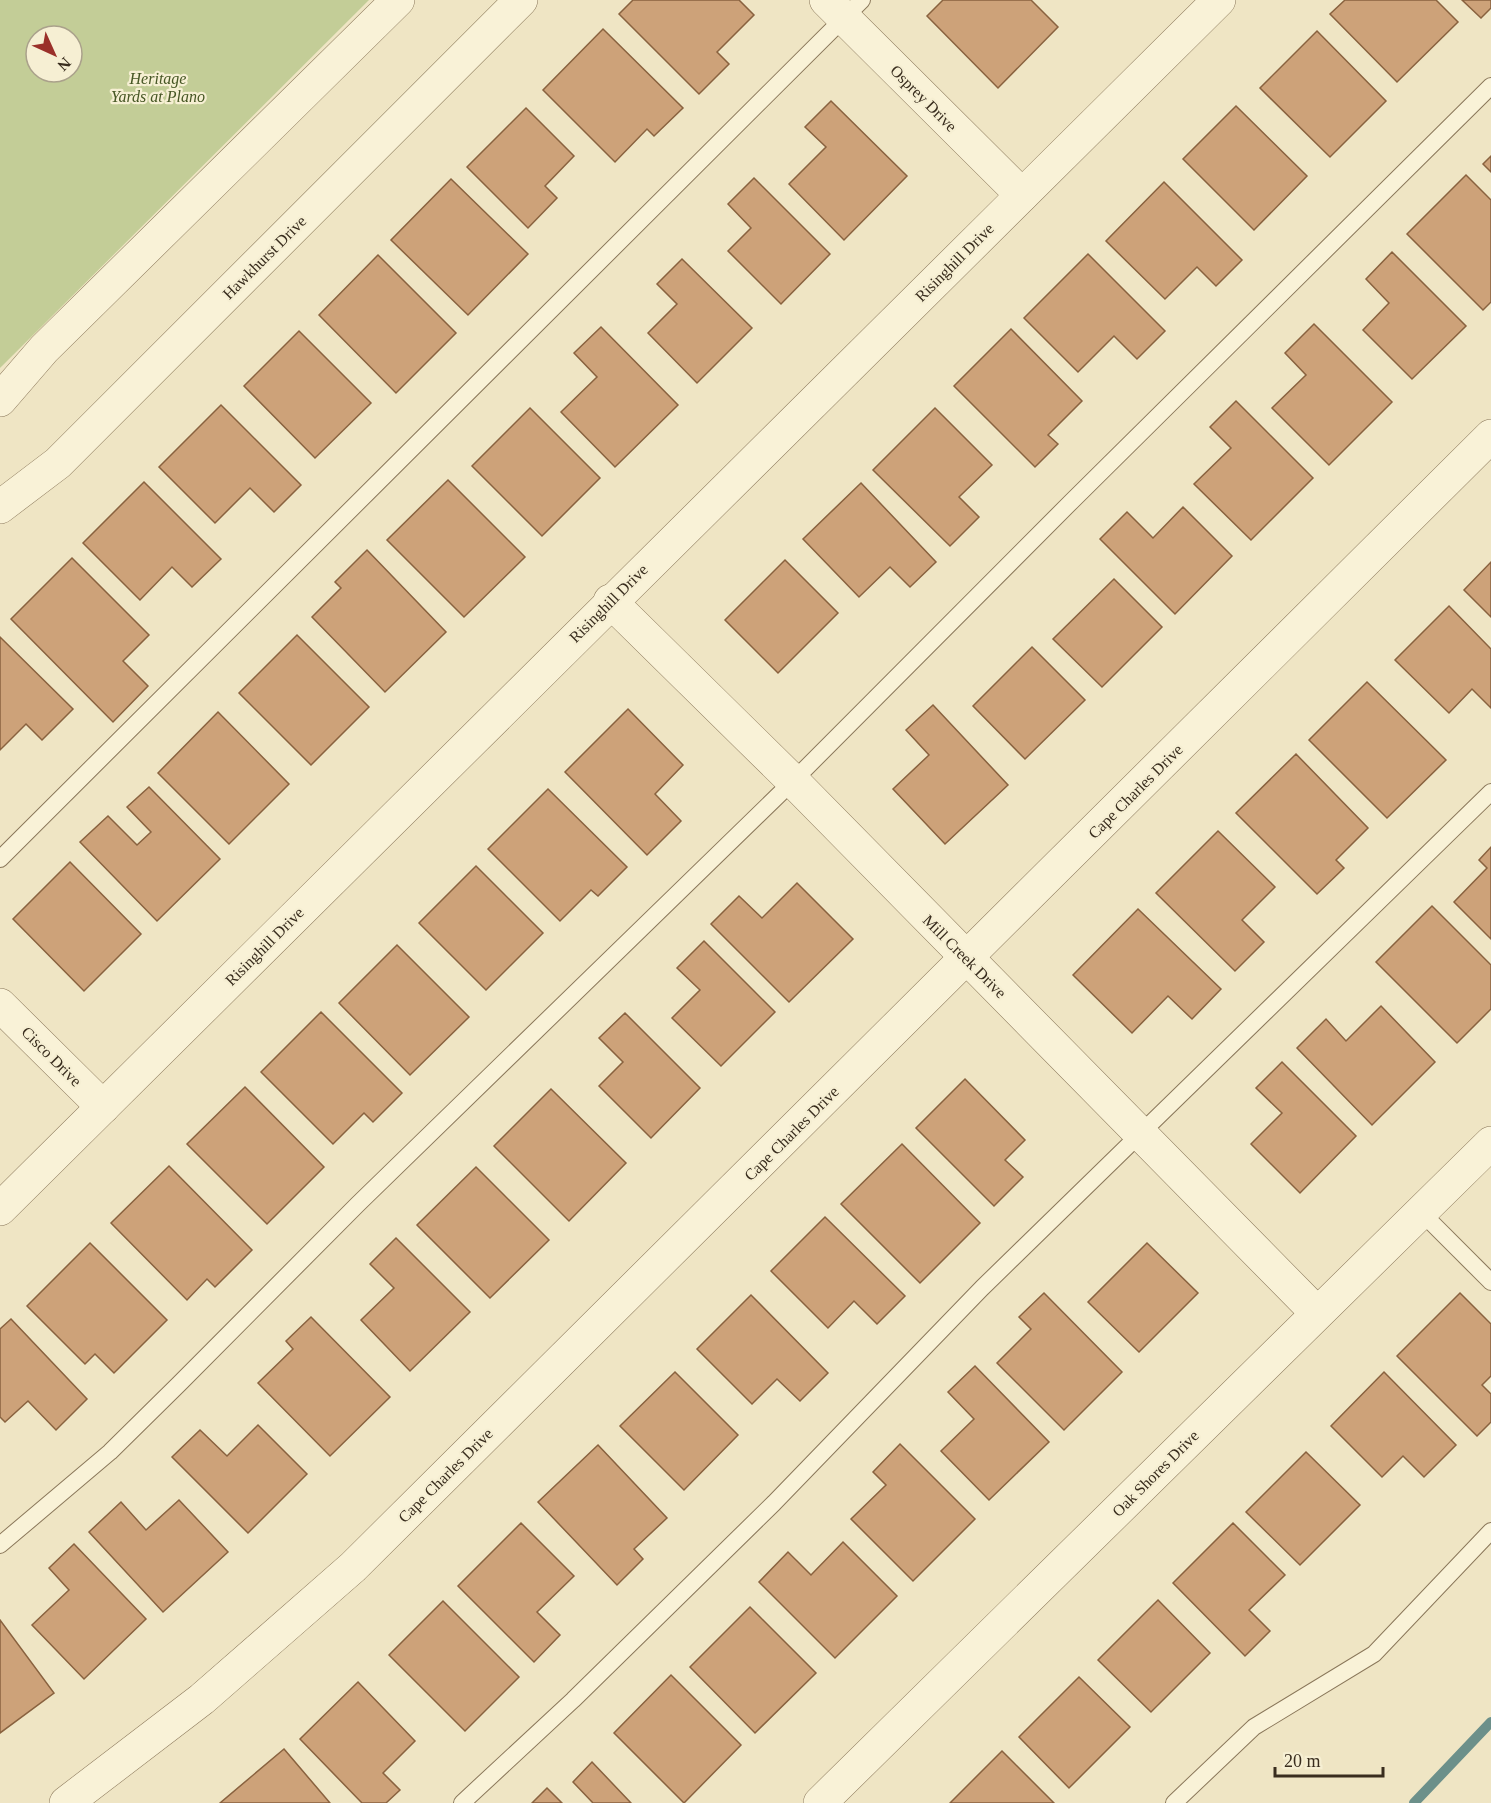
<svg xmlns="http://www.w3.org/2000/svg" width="1491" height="1803" viewBox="0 0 1491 1803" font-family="'Times New Roman',serif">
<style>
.green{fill:#c3cd97;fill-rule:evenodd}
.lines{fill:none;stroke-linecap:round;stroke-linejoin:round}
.stream{stroke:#6c908a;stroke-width:10}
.building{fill:#cda279;stroke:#89623f;stroke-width:1.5}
.service-casing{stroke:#8a775a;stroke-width:18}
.minor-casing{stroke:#8a775a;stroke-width:34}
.tertiary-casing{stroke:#8a775a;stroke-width:34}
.service{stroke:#f9f2d7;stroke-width:16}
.minor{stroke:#f9f2d7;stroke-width:33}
.tertiary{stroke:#f9f2d7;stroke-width:33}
.labels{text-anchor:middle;stroke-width:4.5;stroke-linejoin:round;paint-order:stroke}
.park-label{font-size:16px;font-style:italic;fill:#465624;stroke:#f6efd3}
.street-label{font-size:16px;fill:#392d1e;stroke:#f6efd3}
</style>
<rect width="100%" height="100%" fill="#efe5c4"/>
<path class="green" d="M0,0h369l-369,368zM36,36h36v36h-36z"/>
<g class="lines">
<path class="stream" d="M1414,1803l77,-81"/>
</g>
<g class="building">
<path d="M633,0h106l15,15 -37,37 12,12 -30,30 -80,-80z"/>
<path d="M943,0h88l27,27 -60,61 -71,-72z"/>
<path d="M1345,0h91l22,22 -61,60 -67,-68z"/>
<path d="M1462,0h29v8l-10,10z"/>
<path d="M603,29l80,79 -29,28 -7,-7 -32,33 -72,-72z"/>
<path d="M1317,31l69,70 -56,56 -70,-69z"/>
<path d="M831,101l76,75 -63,64 -55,-56 37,-37 -21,-20z"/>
<path d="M1236,106l71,70 -53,54 -71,-71z"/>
<path d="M526,108l48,48 -29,30 12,12 -29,30 -61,-61z"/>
<path d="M1491,156v16l-8,-8z"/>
<path d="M1466,175l25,25v102l-8,8 -76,-76z"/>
<path d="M754,178l76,76 -49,50 -53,-53 23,-23 -23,-24z"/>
<path d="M451,179l77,75 -60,61 -77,-75z"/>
<path d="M1164,182l78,78 -26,26 -19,-19 -32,32 -59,-58z"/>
<path d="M1392,252l74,74 -54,53 -49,-49 26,-27 -23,-24z"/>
<path d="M1088,254l77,77 -28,28 -23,-23 -36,36 -54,-54z"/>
<path d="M378,255l78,78 -60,60 -77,-78z"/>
<path d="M682,259l70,69 -55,55 -49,-50 29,-29 -20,-20z"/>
<path d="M1314,324l78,78 -63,63 -57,-57 34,-33 -21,-22z"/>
<path d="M601,327l77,78 -63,62 -54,-55 36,-35 -23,-24z"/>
<path d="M1011,329l71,72 -34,34 10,9 -23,23 -81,-81z"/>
<path d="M299,331l72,72 -56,55 -71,-72z"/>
<path d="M1236,401l77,77 -62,62 -57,-56 37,-36 -21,-21z"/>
<path d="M221,405l80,80 -27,27 -24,-24 -35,35 -56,-56z"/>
<path d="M530,408l70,70 -58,58 -70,-70z"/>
<path d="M935,408l57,57 -33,32 20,20 -29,29 -77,-76z"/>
<path d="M448,480l77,77 -61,60 -77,-77z"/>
<path d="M144,482l77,77 -29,28 -20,-20 -32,33 -57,-57z"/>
<path d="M861,483l75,79 -26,25 -20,-20 -31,30 -56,-58z"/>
<path d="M1183,507l49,49 -57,58 -75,-75 27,-27 26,26z"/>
<path d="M367,550l79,82 -61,60 -73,-75 29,-29 -6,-6z"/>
<path d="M72,558l77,77 -26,26 25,25 -35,36 -102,-103z"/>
<path d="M785,560l53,53 -60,60 -53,-53z"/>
<path d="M1491,562v55l-27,-27z"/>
<path d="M1114,579l48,48 -60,60 -49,-48z"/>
<path d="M1449,606l42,43v59l-19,-19 -23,24 -54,-53z"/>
<path d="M297,635l72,72 -58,58 -72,-72z"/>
<path d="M0,637l73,72 -31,31 -16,-16 -26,26z"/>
<path d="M1032,647l53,53 -60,59 -52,-53z"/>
<path d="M1367,682l79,78 -59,58 -78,-78z"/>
<path d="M933,705l75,80 -63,59 -52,-55 36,-34 -23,-25z"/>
<path d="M628,709l55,56 -28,29 26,27 -34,34 -82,-83z"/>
<path d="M218,712l71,72 -60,60 -71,-71z"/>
<path d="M1296,754l72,74 -32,32 8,8 -27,26 -81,-81z"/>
<path d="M149,787l71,72 -63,62 -77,-79 28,-26 29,29 14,-13 -24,-25z"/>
<path d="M548,789l79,78 -29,29 -7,-6 -31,31 -72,-72z"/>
<path d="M1218,831l57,56 -33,33 22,22 -29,29 -79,-78z"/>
<path d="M1491,847v92l-37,-37 33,-34 -8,-8z"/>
<path d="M70,862l71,72 -57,57 -71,-72z"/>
<path d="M476,866l67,67 -57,57 -67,-67z"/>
<path d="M797,883l56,56 -64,63 -78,-78 28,-28 23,22z"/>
<path d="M1432,906l59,59v44l-34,34 -81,-81z"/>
<path d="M1138,909l83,80 -29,30 -24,-23 -36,37 -59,-58z"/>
<path d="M704,941l71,71 -54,54 -49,-48 28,-28 -23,-22z"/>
<path d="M397,945l72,72 -59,58 -71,-72z"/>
<path d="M1381,1006l54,56 -63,63 -75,-77 29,-29 20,22z"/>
<path d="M321,1012l81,81 -29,29 -9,-9 -31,31 -72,-72z"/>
<path d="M625,1013l75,75 -49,50 -52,-52 24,-24 -24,-24z"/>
<path d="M1282,1062l74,74 -56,57 -49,-49 31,-31 -26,-25z"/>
<path d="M965,1079l60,61 -20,20 18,17 -29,29 -78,-78z"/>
<path d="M245,1087l79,80 -57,57 -80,-80z"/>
<path d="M551,1089l75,74 -57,58 -75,-75z"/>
<path d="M902,1144l78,79 -60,60 -79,-79z"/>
<path d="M169,1166l83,84 -37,37 -8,-8 -20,21 -76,-77z"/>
<path d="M476,1167l73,73 -59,58 -73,-73z"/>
<path d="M825,1217l80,79 -28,28 -23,-23 -26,27 -57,-57z"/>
<path d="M396,1238l74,74 -60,59 -49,-51 33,-32 -24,-24z"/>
<path d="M90,1243l77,77 -53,53 -19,-19 -10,10 -58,-58z"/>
<path d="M1147,1243l51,50 -59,59 -51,-50z"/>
<path d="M1044,1293l78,79 -58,58 -67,-67 34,-34 -12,-12z"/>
<path d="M1460,1293l31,31v52l-9,9 9,9v28l-14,14 -80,-80z"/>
<path d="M751,1295l77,78 -28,28 -23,-22 -25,25 -55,-55z"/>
<path d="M311,1317l79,80 -60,59 -72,-73 35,-34 -7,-8z"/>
<path d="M11,1319l76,80 -31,31 -28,-29 -23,21 -5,-5v-88z"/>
<path d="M975,1366l74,76 -60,58 -48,-49 33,-32 -26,-27z"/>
<path d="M675,1372l63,63 -54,55 -64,-64z"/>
<path d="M1384,1372l72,73 -32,32 -21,-21 -21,21 -51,-51z"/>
<path d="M258,1425l49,49 -59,59 -76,-76 28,-27 27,26z"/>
<path d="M900,1444l75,75 -62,62 -62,-62 35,-34 -13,-13z"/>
<path d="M598,1445l69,73 -33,31 9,10 -26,26 -79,-83z"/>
<path d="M1306,1452l54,53 -60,60 -54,-53z"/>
<path d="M179,1500l49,52 -65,60 -74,-80 32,-30 25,28z"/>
<path d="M521,1523l53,53 -37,36 23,23 -26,27 -76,-76z"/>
<path d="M1233,1523l52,52 -36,35 21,21 -25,25 -72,-73z"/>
<path d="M843,1542l54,54 -62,62 -76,-76 29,-30 23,23z"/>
<path d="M74,1544l72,75 -62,60 -52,-54 37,-35 -20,-22z"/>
<path d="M1158,1600l52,53 -59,59 -53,-52z"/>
<path d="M443,1601l76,76 -54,54 -76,-76z"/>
<path d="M750,1607l66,66 -61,60 -65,-66z"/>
<path d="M0,1620l54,73 -54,40z"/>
<path d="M671,1675l70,70 -57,58 -70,-70z"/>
<path d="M1079,1677l51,50 -61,61 -50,-51z"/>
<path d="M358,1682l57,59 -32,32 17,17 -14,13h-24l-62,-64z"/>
<path d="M284,1749l46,54h-110z"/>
<path d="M1002,1751l52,52h-104z"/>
<path d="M592,1762l39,41h-38l-20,-21z"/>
<path d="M547,1788l15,15h-30z"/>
</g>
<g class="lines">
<defs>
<g id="service">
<path d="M0,859l862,-859"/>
<path d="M1421,1212l70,70"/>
<path d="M0,1545l110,-93 69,-68 179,-180 435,-423 278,-279 420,-416"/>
<path d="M462,1803l111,-103 201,-197 208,-215 509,-496"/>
<path d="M1174,1803l80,-76 120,-73 117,-123"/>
</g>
<g id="minor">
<path d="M826,0l196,195"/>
<path d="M610,601l183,180 524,532"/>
<path d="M0,1005l103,102"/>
<path d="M0,1209l1219,-1209"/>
<path d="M66,1803l136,-104 151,-132 1138,-1131"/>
<path d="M820,1803l671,-660"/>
</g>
<g id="tertiary">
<path d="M0,400l44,-51 354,-349"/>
<path d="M0,507l58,-44 463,-463"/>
</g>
</defs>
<use href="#service" class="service-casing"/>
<use href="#minor" class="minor-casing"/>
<use href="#tertiary" class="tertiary-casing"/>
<use href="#service" class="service"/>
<use href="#minor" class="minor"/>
<use href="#tertiary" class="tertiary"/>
</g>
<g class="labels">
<g class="park-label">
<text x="158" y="84">Heritage<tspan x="158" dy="18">Yards at Plano</tspan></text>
</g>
<g class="street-label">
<text transform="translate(924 98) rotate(45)" y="6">Osprey Drive</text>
<text transform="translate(264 257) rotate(-45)" y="6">Hawkhurst Drive</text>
<text transform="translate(954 262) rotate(-45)" y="6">Risinghill Drive</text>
<text transform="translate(608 603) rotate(-45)" y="6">Risinghill Drive</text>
<text transform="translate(1135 791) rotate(-45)" y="6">Cape Charles Drive</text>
<text transform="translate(264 946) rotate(-45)" y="6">Risinghill Drive</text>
<text transform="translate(965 956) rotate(45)" y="6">Mill Creek Drive</text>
<text transform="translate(52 1056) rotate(45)" y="6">Cisco Drive</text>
<text transform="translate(791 1133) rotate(-45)" y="6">Cape Charles Drive</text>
<text transform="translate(1155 1473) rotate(-45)" y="6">Oak Shores Drive</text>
<text transform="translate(445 1475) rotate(-45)" y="6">Cape Charles Drive</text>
</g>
</g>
<g transform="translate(54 54) rotate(135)"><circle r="28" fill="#f6efd3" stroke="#aaa18b" stroke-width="1.5"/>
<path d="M0-4.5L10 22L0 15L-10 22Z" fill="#9a3029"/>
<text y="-9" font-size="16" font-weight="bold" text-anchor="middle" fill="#392d1e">N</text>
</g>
<path d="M1275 1767v9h108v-9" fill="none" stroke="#392d1e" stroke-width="3"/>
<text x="1284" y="1767" font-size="18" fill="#392d1e" stroke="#f6efd3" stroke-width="4.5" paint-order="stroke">20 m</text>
</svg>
